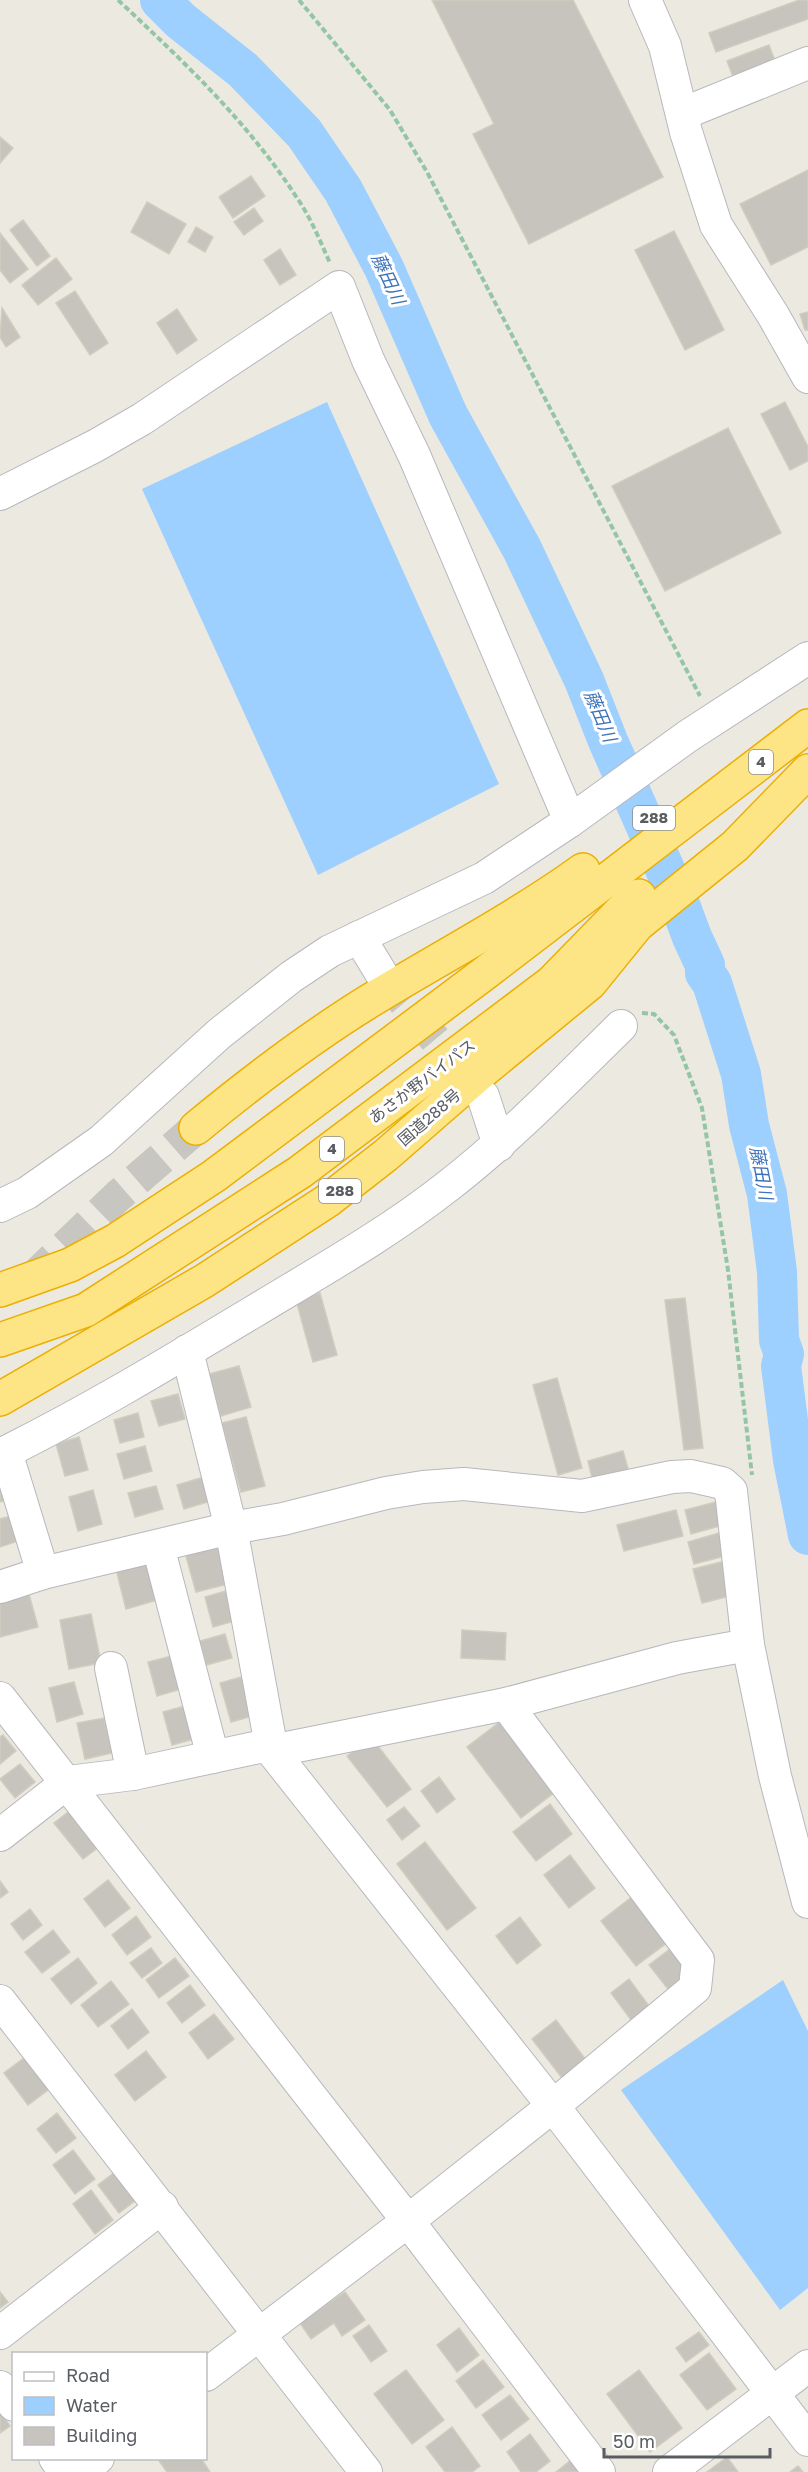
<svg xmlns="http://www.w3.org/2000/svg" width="808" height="2472" viewBox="0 0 808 2472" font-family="'Golos Text','Noto Sans JP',sans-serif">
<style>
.water{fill:#9dcfff}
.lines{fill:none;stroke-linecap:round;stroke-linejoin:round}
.river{stroke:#9dcfff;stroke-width:40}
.building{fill:#c7c4bd;stroke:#d0ccbe;stroke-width:1.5}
.minor-tunnel{stroke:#c7c6c0;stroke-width:32;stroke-dasharray:32 16;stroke-linecap:butt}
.highway-tunnel{stroke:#c7c6c0;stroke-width:33;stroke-dasharray:33 16;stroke-linecap:butt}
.minor-casing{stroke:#b6b8bd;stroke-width:34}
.highway-casing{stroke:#ecaf00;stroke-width:36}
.path{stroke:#94c5a5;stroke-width:4;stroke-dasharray:6 3;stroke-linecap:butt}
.minor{stroke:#fff;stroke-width:32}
.highway{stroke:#fde585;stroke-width:33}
.labels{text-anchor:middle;stroke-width:6;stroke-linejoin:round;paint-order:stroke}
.shield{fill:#fff;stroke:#8b8d90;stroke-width:1.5}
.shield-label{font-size:15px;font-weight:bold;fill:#595c61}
.street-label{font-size:16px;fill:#595c61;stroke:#fff}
.water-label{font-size:18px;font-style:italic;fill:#3d73b9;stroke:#fff}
</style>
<rect width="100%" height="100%" fill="#eceae0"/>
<g class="water">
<path d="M327,402l172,382 -181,91 -176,-386z"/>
<path d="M783,1980l25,51v257l-28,22 -159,-220z"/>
</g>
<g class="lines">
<path class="river" d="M160,0l21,21 62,49 61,63 39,57 41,78 64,147 74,134 62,131 24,61 68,153 16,43 13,28v8l7,10 29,91 8,51 18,69 10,78 2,68 5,14 -3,12 12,94 15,75"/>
</g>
<g class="building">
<path d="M432,0h141l90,177 -134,67 -56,-110 21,-10z"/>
<path d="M799,0h9v19l-92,33 -7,-19z"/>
<path d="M769,45l8,21 -42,16 -8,-21z"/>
<path d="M0,137l13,11 -13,15z"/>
<path d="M808,170v77l-37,18 -31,-61z"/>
<path d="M251,176l14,20 -32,22 -14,-21z"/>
<path d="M147,202l39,22 -17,30 -38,-22z"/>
<path d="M254,208l9,13 -19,14 -10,-13z"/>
<path d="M23,220l27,36 -13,10 -27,-36z"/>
<path d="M196,227l17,10 -8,15 -17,-10z"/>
<path d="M674,231l50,99 -39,20 -50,-100z"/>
<path d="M0,233l28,36 -18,14 -10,-13z"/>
<path d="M280,249l16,26 -16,10 -16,-25z"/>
<path d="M56,258l16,21 -34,26 -16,-20z"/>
<path d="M75,291l33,52 -18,12 -34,-52z"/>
<path d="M2,308l18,29 -14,10 -6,-10z"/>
<path d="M177,309l20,31 -20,14 -20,-31z"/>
<path d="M808,312v18h-3l-5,-16z"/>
<path d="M785,402l23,45v14l-18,9 -29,-56z"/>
<path d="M728,428l53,105 -116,58 -53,-105z"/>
<path d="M320,1293l17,62 -24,7 -17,-62z"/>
<path d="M685,1298l18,150 -19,2 -19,-150z"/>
<path d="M239,1366l12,41 -30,9 -12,-42z"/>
<path d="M557,1378l25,90 -24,7 -25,-90z"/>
<path d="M178,1394l7,25 -26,7 -8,-25z"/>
<path d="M138,1413l6,24 -24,6 -6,-23z"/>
<path d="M246,1417l19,69 -24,6 -19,-69z"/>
<path d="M79,1437l9,33 -23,6 -9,-32z"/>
<path d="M145,1446l7,25 -28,8 -7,-25z"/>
<path d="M623,1451l6,21 -36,10 -5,-21z"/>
<path d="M0,1473l7,27 -7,2z"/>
<path d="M204,1477l7,24 -27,8 -7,-24z"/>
<path d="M156,1486l7,23 -28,8 -7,-24z"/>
<path d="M93,1490l9,34 -24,7 -9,-34z"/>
<path d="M716,1502l7,23 -32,9 -6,-24z"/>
<path d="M676,1510l7,26 -59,15 -7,-26z"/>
<path d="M11,1516l7,25 -18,6v-28z"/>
<path d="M719,1533l6,23 -31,8 -6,-22z"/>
<path d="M216,1540l12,44 -32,8 -12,-43z"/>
<path d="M151,1560l10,39 -35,10 -10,-40z"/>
<path d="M725,1561l9,34 -32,8 -9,-34z"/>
<path d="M27,1587l11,40 -38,10v-43z"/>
<path d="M226,1591l8,30 -21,6 -8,-30z"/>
<path d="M91,1614l10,49 -32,6 -9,-49z"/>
<path d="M462,1630l44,3 -1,27 -44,-2z"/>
<path d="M225,1634l7,24 -26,7 -6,-24z"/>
<path d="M172,1656l9,33 -24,7 -9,-34z"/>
<path d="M245,1676l11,39 -25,7 -11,-39z"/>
<path d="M74,1682l9,32 -26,8 -8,-34z"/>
<path d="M185,1706l9,33 -22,6 -9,-33z"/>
<path d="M104,1718l8,35 -27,6 -8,-36z"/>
<path d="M501,1721l54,71 -34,26 -54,-71z"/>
<path d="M3,1735l13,16 -16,13v-27z"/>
<path d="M371,1737l40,52 -24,18 -40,-51z"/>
<path d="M20,1764l15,18 -20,16 -15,-19z"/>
<path d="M439,1777l16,22 -18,14 -16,-22z"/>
<path d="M550,1804l22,30 -36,27 -23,-29z"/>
<path d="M404,1807l16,19 -18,14 -15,-20z"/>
<path d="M72,1809l28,37 -17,13 -29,-36z"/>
<path d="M425,1842l51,66 -29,22 -50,-66z"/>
<path d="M570,1855l25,33 -26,20 -25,-33z"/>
<path d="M108,1880l22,28 -25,19 -21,-28z"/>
<path d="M0,1881l8,11 -8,6z"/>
<path d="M633,1896l35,46 -32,24 -35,-45z"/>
<path d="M30,1909l12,16 -19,15 -12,-16z"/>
<path d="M136,1916l15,21 -24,18 -15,-20z"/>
<path d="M520,1917l21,28 -24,19 -21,-28z"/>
<path d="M53,1930l17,22 -28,21 -17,-21z"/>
<path d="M151,1948l11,15 -20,15 -12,-15z"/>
<path d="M670,1949l19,24 -21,16 -19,-24z"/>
<path d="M78,1958l19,25 -26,21 -20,-25z"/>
<path d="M175,1958l14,18 -30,22 -13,-18z"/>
<path d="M629,1979l23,31 -18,14 -23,-31z"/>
<path d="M111,1981l18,23 -31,23 -17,-22z"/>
<path d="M190,1985l15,20 -23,18 -15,-20z"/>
<path d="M132,2009l17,23 -21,17 -17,-23z"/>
<path d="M214,2014l20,25 -26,20 -19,-26z"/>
<path d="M556,2020l30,40 -24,18 -30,-39z"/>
<path d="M146,2051l20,26 -31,24 -20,-26z"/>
<path d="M28,2055l24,32 -24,18 -24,-32z"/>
<path d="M57,2113l19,25 -20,15 -19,-24z"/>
<path d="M73,2150l22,29 -20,15 -22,-29z"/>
<path d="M119,2169l21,28 -21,16 -21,-28z"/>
<path d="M91,2190l22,30 -18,14 -22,-30z"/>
<path d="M0,2292l8,10 -8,6z"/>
<path d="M345,2292l20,28 -23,16 -8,-13 -23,16 -11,-16z"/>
<path d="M369,2325l18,26 -16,11 -18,-26z"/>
<path d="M459,2328l20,27 -22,17 -20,-27z"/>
<path d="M699,2332l10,13 -23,17 -10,-14z"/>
<path d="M709,2353l27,36 -29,21 -27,-35z"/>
<path d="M483,2360l21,27 -28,21 -20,-27z"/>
<path d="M406,2370l38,50 -32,24 -38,-50z"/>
<path d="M639,2370l43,58 -32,24 -43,-58z"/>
<path d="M510,2395l19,24 -28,21 -19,-25z"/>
<path d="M0,2411l10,15 -10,7z"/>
<path d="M452,2427l28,39 -8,6h-27l-19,-25z"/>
<path d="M530,2434l20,27 -14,11h-15l-14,-20z"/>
<path d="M727,2457l11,15h-31z"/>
<path d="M157,2458h44l9,14h-43z"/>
<path d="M571,2460l9,12h-24z"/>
<path d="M798,2466l5,6h-13z"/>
</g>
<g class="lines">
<path class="minor-tunnel" d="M384,978l84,101"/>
<path class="highway-tunnel" d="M30,1281l88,-85 78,-68"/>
<defs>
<g id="minor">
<path d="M645,0l20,46 21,86 30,93 57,90 35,62"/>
<path d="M682,114l126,-51"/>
<path d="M0,494l95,-48 47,-27 197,-132 29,73 46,95 156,366"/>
<path d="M359,937l25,41"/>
<path d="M483,1096l16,49"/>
<path d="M0,1206l27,-13 74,-52 118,-107 72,-57 39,-26 154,-73 86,-57 118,-85 120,-78"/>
<path d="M187,1351l44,177 41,223 281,355 255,334"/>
<path d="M6,1452l37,121"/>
<path d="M0,1455c87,-43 170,-93 253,-143 66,-40 134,-78 195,-126 62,-48 117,-105 173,-160"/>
<path d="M158,1546l55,211"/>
<path d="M0,1587l43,-14 188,-45 52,-9 103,-26 37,-6 41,-3 118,12 90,-19 19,-1 31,7 9,8 17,154 27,131 33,126"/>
<path d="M111,1668l22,106"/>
<path d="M0,1698l408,523 191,251"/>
<path d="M0,1835l68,-53 65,-8 131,-28 8,5 234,-47 171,-46 71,-13"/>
<path d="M0,2001l366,471"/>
<path d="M0,2333l162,-126"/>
<path d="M206,2375l202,-154 145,-115 142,-118 3,-28 -192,-256"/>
<path d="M0,2387l14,18"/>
<path d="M55,2458l10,14"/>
<path d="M81,2472l17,-14"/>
<path d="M669,2472l139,-106"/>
</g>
<g id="highway">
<path d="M196,1128c58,-48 120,-95 185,-134 68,-41 138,-78 202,-124"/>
<path d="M0,1290l70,-25 45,-24 99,-65 271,-203 323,-247"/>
<path d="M0,1340l86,-30 214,-138 251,-189 77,-79 11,-8"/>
<path d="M0,1399l204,-118 123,-80 59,-46 93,-81 111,-91 47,-58 98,-79 73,-75"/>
</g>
</defs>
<use href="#minor" class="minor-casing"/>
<use href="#highway" class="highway-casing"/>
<g class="path">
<path d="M118,0c66,62 130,122 179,198 14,20 23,43 33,65"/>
<path d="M299,0l91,110 37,62 273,524"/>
<path d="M642,1013l12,1 20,21 28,73 26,162 24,205"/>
</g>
<use href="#minor" class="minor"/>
<use href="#highway" class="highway"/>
</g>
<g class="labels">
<g class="shield">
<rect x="749" y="750" width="24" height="24" rx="4.5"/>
<rect x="633" y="806" width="42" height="24" rx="4.5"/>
<rect x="320" y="1137" width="24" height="24" rx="4.5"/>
<rect x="319" y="1179" width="42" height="24" rx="4.5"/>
</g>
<g class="shield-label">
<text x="761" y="767">4</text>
<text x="654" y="823">288</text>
<text x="332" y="1154">4</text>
<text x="340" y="1196">288</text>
</g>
<g class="street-label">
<text transform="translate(422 1081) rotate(-37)" y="6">あさか野バイパス</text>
<text transform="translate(429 1117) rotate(-41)" y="6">国道288号</text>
</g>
<g class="water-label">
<text transform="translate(388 279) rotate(65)" y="6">藤田川</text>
<text transform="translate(600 716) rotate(67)" y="6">藤田川</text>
<text transform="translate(761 1173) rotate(79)" y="6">藤田川</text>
</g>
</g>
<rect x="12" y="2352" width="195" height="108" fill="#ffffff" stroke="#bdbec0" stroke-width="1.5"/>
<rect x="24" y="2372" width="30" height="9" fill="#ffffff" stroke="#bdbec0" stroke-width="1.5"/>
<text x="66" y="2382" font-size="18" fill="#595c61">Road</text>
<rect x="24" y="2397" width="30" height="18" fill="#9dcfff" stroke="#bdbec0" stroke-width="1.5"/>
<text x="66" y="2412" font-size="18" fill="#595c61">Water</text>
<rect x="24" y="2427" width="30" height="18" fill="#c7c4bd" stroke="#bdbec0" stroke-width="1.5"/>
<text x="66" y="2442" font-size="18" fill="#595c61">Building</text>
<path d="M604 2448v9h166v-9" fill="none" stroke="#595c61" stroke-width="3"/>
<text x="613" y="2448" font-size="18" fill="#595c61" stroke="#ffffff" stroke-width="4.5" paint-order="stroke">50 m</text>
</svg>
